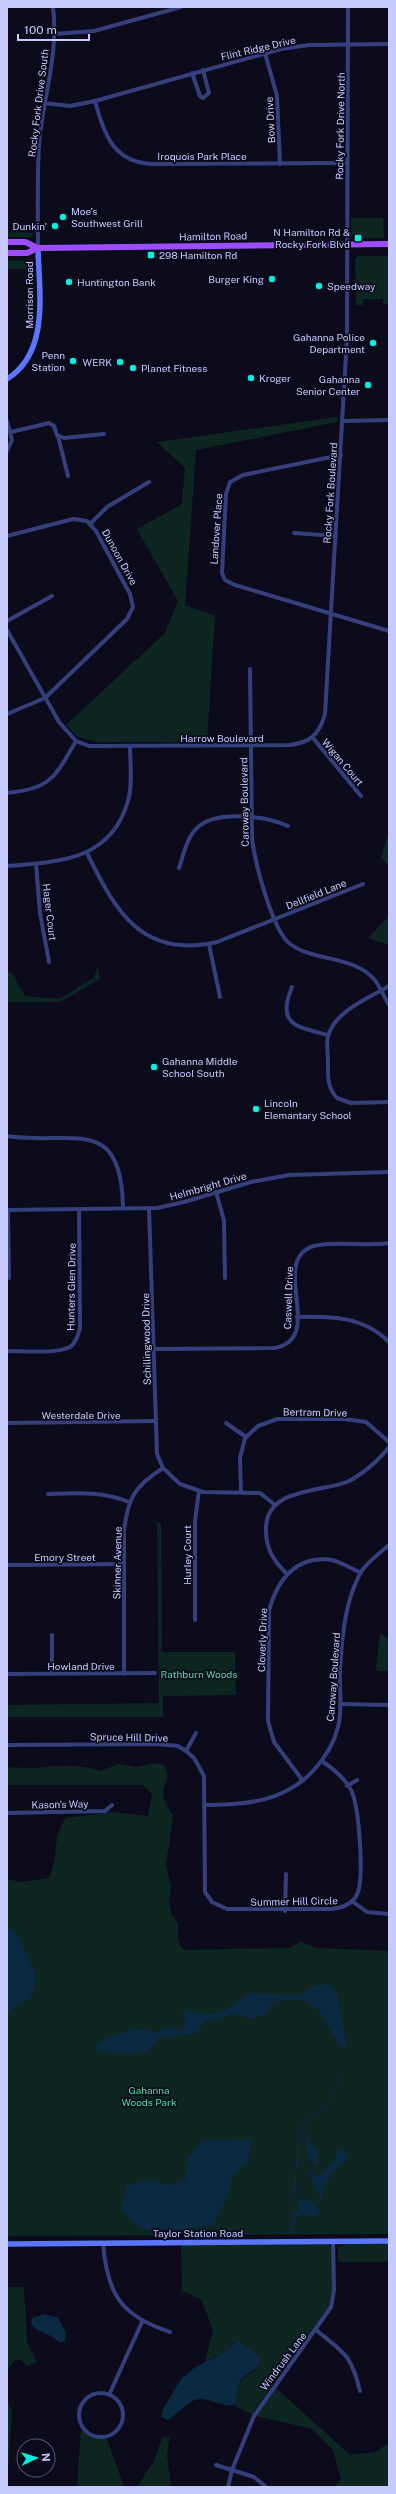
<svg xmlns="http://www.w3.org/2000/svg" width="396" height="2494" viewBox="0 0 396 2494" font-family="'Public Sans',sans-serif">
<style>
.green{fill:#0e2621}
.water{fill:#0b2940}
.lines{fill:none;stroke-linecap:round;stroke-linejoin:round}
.stream{stroke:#0b2940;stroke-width:1.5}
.minor{stroke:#353f7c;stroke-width:4}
.secondary{stroke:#5d76ff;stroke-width:5.5}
.primary{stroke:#9c4dff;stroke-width:6}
.poi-dot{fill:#00f1dd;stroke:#0b0b1c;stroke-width:1.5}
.labels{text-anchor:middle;stroke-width:3.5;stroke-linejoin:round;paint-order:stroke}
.street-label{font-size:10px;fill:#c6caff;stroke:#0b0b1c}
.poi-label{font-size:10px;fill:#c6caff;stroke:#0b0b1c;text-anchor:start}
.park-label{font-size:10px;fill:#51dfa2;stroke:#0b0b1c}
</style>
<rect width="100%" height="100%" fill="#0b0b1c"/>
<g class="green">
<path d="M351,218h32l1,20h-29l-4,-4z"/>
<path d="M7,232l28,1 -4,4h-24z"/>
<path d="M358,256h31v48h-6v-5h-20v6h-7l-1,-46z"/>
<rect x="7" y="261" width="23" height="8"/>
<path d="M338,417l-1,5 -141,28 -11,155 30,11 -8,126h-110l-19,-5 -12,-12 99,-92 13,-32 -41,-72 45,-25 3,-36 -28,-26z"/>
<path d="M388,835h1v31l-8,-9z"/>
<path d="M389,916v29l-21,-7z"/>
<path d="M98,966l2,13 -40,23h-53v-29l4,-1 14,24 34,3 34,-21z"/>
<path d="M157,1522l4,2 1,128h73l1,43 -73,1v21h-156v-12l152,-2z"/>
<path d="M380,1632l9,8v31h-13z"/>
<path d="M156,1763l8,2 4,11c-8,18 -6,23 5,39l-7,49 5,23 -2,15 3,14 6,7v17l5,10 105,-2 13,-6 16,6 72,3v283l-382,2v-357l14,3 28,-4c11,-22 2,-40 17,-60l46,-6 36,4 4,-22 -9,-9h-136v-17c9,-2 18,1 28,0 23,-2 44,-4 66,3l17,-7 18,3z"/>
<path d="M389,2243v19h-51v-15l8,-3z"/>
<path d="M328,2244l4,4v43l-3,15 -77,108 -18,-9c3,-8 3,-18 8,-25 6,-8 15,-7 18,-18l-26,-20 -7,9 -22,11 8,-32 -12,-31 -19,-8 -1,-46z"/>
<path d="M7,2287h17l3,55 10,20 -10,4 -6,-6h-6l-7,9 -1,30 5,13 -5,75z"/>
<path d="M276,2388l74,67 25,-3 14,-9v44h-54l6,-8 -8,-29 -21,-21 -56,-13z"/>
<path d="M81,2430l9,5 17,4 17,48h-47z"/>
<path d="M170,2436l-3,19 4,32h-34l17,-26 8,-23z"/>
</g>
<g class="water">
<path d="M7,1926l11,9 18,40 -5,23 -17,8 -7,8z"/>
<path d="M328,1984l9,10 10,52 -6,2 -23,-39 -16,-9 -27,1 -11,14 -12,4 -18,-5 -30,8 -7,11 -37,5 -13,13 -15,3 -35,-3 -1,-6c18,-10 40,-21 60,-12l12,-6 14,3 4,-9 -5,-6 5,-6c25,14 43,-1 63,-16l50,2 15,-9z"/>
<path d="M251,2139l-3,23 -15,14 -5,20 -15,29 -33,6 -40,-2 -19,-20 6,-23 22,-6 20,5 17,-6 2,-21 14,-17z"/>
<path d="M309,2140l8,9 1,15c-10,-1 -15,-17 -9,-24z"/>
<path d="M341,2149l4,2 4,8 -14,10 -11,17 -3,13 -13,-27 9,4c3,-2 16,-13 17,-16 3,-5 1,-8 7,-11z"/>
<path d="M304,2198l12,7 5,9 -6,2 -16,-1 -5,7 -3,1 3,-11 5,-2v-10z"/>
<path d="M45,2314l13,4 8,15 -1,8 -5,2c-8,-10 -24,-10 -29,-20l1,-5z"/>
<path d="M236,2341l5,1 18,14c3,17 -13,14 -19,26 -3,7 -3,16 -6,23 -15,3 -29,-12 -43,-3 -8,5 -15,13 -23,18l-7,-3 2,-8 19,-31 12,-10 33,-17z"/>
</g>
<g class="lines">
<g class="stream">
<path d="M303,2126l5,15"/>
<path d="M313,2174l3,-10"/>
<path d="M315,2204l5,-5"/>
<path d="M293,2213l6,-84 8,-9 22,-17 12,-31"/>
<path d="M292,2233l1,-10"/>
</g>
<g class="minor">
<path d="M54,34l40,-3 87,-24"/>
<path d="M265,53l12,43 3,68"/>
<path d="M192,73l8,23 3,2 6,-5 -6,-23"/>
<path d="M95,101c9,34 19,63 60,63l192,-1"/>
<path d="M44,103l26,3 25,-5 186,-52 28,-4 80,-1"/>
<path d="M38,248c0,-34 -1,-70 1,-104 4,-45 20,-91 14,-137"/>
<path d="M7,421l5,19 -5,11"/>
<path d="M343,421l46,-1"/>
<path d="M11,432l38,-9 5,3 3,9 7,3 40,-4"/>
<path d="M58,436l10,40"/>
<path d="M341,455l-98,20 -13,7 -4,12 -4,79 3,7 10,5 154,46"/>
<path d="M90,524l17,-17 42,-25"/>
<path d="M294,533l42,3"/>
<path d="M7,536l66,-17 14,2 9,10 34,63 3,13 -6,12 -82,79 -38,16"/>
<path d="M7,621l45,-25"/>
<path d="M7,630l52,92 17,19 13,5 200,-1c21,-2 30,-10 36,-31l22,-377 1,-330"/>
<path d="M250,669l2,170c3,23 20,91 38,105 25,18 62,11 84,35 6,7 10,18 15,26"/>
<path d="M313,738l48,58"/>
<path d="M7,793c44,-4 48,-16 69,-52"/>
<path d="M87,853c29,59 55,106 130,89l146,-58"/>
<path d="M36,864l4,49 9,49"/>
<path d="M7,866c51,-4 104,-5 121,-65 5,-17 2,-37 2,-55"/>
<path d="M179,868c4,-12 8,-30 17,-39 18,-20 70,-13 92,-3"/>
<path d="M209,944l11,53"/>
<path d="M389,986c-20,12 -54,25 -61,50 -2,8 0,19 0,27 0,14 -1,24 9,35l14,5 38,-1"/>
<path d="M292,987c-16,38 5,40 36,48"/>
<path d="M7,1136c64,10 115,-23 116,72"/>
<path d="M216,1192l8,28 1,58"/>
<path d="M149,1208l8,246 6,14 17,16 23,8 57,1 15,12"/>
<path d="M7,1210l150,-2 27,-6 67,-20 38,-7 100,-3"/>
<path d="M8,1210l1,68"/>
<path d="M297,1317c34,-1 66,-1 92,25"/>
<path d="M154,1349l121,-1c49,-10 -1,-79 32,-99 15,-10 62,-2 82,-6"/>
<path d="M7,1351c15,0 50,3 63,-4 6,-4 8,-12 10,-19l-1,-119"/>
<path d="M7,1423l148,-2"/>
<path d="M226,1423l20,14"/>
<path d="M241,1492l-1,-34 5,-20 13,-12 19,-7h67l22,3 23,20"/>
<path d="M48,1494c28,-1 55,-3 81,8"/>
<path d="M7,1565l117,-1"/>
<path d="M286,1573c-12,-12 -20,-24 -20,-42 -2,-45 58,-38 83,-50 14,-7 31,-22 40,-34"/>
<path d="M195,1620v-99l4,-30"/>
<path d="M52,1635v39"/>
<path d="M7,1674l148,-1"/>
<path d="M124,1674v-143c4,-34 11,-45 39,-63"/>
<path d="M340,1704l49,1"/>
<path d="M7,1745l150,-1 21,2 8,5 8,7 10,18 1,116 7,10 15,7h104c11,-1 23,-5 27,-17 6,-17 1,-83 -6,-100 -5,-12 -20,-24 -30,-31"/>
<path d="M186,1751l10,-18"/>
<path d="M303,1781l-29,-39 -6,-21 1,-110c8,-31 27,-56 63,-51 9,2 20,9 29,13"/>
<path d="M347,1786l10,-6"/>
<path d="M204,1805c41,0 80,-3 109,-34 12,-13 21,-27 25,-44 5,-19 1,-39 2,-58 2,-32 5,-69 21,-97 6,-10 19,-19 28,-27"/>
<path d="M7,1813l98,-2 7,-6"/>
<path d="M352,1901l15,11 22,2"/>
<path d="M285,1911l1,-37"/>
<path d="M103,2243c4,51 18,73 67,89"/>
<path d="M316,2330c28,23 35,24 44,61"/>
<circle cx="101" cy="2415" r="22"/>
<path d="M109,2395l33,-73"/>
<path d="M216,2465l38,12 12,10"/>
<path d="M228,2487l4,-17 22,-54 77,-109 3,-17 -1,-49"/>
</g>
<g class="secondary">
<path d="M7,379c43,-27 32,-87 31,-131"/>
<path d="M7,2244l382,-3"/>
</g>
<g class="primary">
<path d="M7,242h18l13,6 351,-4"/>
<path d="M7,253h20l11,-5"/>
</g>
</g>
<g class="poi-dot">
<circle cx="63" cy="217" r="4"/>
<circle cx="55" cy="226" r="4"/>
<rect x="354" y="234" width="8" height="8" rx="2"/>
<rect x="147" y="251" width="8" height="8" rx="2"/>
<circle cx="272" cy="279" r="4"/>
<circle cx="69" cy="282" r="4"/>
<circle cx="319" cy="286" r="4"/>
<circle cx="373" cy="343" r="4"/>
<circle cx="73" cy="361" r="4"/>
<circle cx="120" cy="362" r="4"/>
<circle cx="133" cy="368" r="4"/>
<circle cx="251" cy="378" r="4"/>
<circle cx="368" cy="385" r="4"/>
<circle cx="154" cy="1067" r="4"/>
<circle cx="256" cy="1109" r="4"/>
</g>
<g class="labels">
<g class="street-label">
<text transform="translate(258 48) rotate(-13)" y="4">Flint Ridge Drive</text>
<text transform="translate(38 103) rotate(-83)" y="4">Rocky Fork Drive South</text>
<text transform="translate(270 120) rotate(-93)" y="4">Bow Drive</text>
<text transform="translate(340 126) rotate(-89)" y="4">Rocky Fork Drive North</text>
<text x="202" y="160">Iroquois Park Place</text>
<text transform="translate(213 236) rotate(-1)" y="4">Hamilton Road</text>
<text transform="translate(29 295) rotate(-90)" y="4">Morrison Road</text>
<text transform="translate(330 493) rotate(-86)" y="4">Rocky Fork Boulevard</text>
<text transform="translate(216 529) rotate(-86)" y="4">Landover Place</text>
<text transform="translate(120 557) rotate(61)" y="4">Dunoon Drive</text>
<text x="222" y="742">Harrow Boulevard</text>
<text transform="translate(343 762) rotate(50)" y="4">Wigan Court</text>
<text transform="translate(244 802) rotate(-91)" y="4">Caroway Boulevard</text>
<text transform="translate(316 894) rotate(-22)" y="4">Dellfield Lane</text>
<text transform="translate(50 912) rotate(83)" y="4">Hager Court</text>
<text transform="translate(208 1186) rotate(-16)" y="4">Helmbright Drive</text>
<text transform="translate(71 1287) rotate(-89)" y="4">Hunters Glen Drive</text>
<text transform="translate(288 1298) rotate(-88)" y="4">Caswell Drive</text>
<text transform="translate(146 1339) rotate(-91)" y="4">Schillingwood Drive</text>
<text transform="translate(315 1412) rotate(1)" y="4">Bertram Drive</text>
<text x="81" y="1419">Westerdale Drive</text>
<text transform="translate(187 1555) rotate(-90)" y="4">Hurley Court</text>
<text x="65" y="1561">Emory Street</text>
<text transform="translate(117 1563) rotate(-89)" y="4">Skinner Avenue</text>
<text transform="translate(262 1640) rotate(-88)" y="4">Cloverly Drive</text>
<text x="81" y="1670">Howland Drive</text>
<text transform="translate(333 1677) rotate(-86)" y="4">Caroway Boulevard</text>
<text transform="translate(129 1737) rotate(1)" y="4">Spruce Hill Drive</text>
<text transform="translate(60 1804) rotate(-1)" y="4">Kason's Way</text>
<text transform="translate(294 1901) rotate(-1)" y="4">Summer Hill Circle</text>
<text x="198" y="2237">Taylor Station Road</text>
<text transform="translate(283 2361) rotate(-53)" y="4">Windrush Lane</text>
</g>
<g class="poi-label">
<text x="71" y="215">Moe's<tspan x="71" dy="12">Southwest Grill</tspan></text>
<text x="47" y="230" text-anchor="end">Dunkin'</text>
<text x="350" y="236" text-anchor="end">N Hamilton Rd &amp;<tspan x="350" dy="12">Rocky Fork Blvd</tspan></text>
<text x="159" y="259">298 Hamilton Rd</text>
<text x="264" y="283" text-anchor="end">Burger King</text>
<text x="77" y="286">Huntington Bank</text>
<text x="327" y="290">Speedway</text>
<text x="365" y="341" text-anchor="end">Gahanna Police<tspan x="365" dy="12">Department</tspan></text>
<text x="65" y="359" text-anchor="end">Penn<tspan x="65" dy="12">Station</tspan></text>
<text x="112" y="366" text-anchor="end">WERK</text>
<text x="141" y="372">Planet Fitness</text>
<text x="259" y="382">Kroger</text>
<text x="360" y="383" text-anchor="end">Gahanna<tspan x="360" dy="12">Senior Center</tspan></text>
<text x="162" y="1065">Gahanna Middle<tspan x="162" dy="12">School South</tspan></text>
<text x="264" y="1107">Lincoln<tspan x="264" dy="12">Elemantary School</tspan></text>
</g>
<g class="park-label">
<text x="199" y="1678">Rathburn Woods</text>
<text x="149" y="2094">Gahanna<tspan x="149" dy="12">Woods Park</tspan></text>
</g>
</g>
<rect width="396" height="2494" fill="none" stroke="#c6caff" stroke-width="16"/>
<g transform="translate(36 2458) rotate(86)"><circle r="19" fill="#0b0b1c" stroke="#565777"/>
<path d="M0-3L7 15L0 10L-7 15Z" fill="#00f1dd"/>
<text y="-6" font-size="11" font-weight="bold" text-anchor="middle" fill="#c6caff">N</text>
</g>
<path d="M18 34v6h71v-6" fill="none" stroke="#c6caff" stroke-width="2"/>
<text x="24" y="34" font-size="12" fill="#c6caff" stroke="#0b0b1c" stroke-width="3" paint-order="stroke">100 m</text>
</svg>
